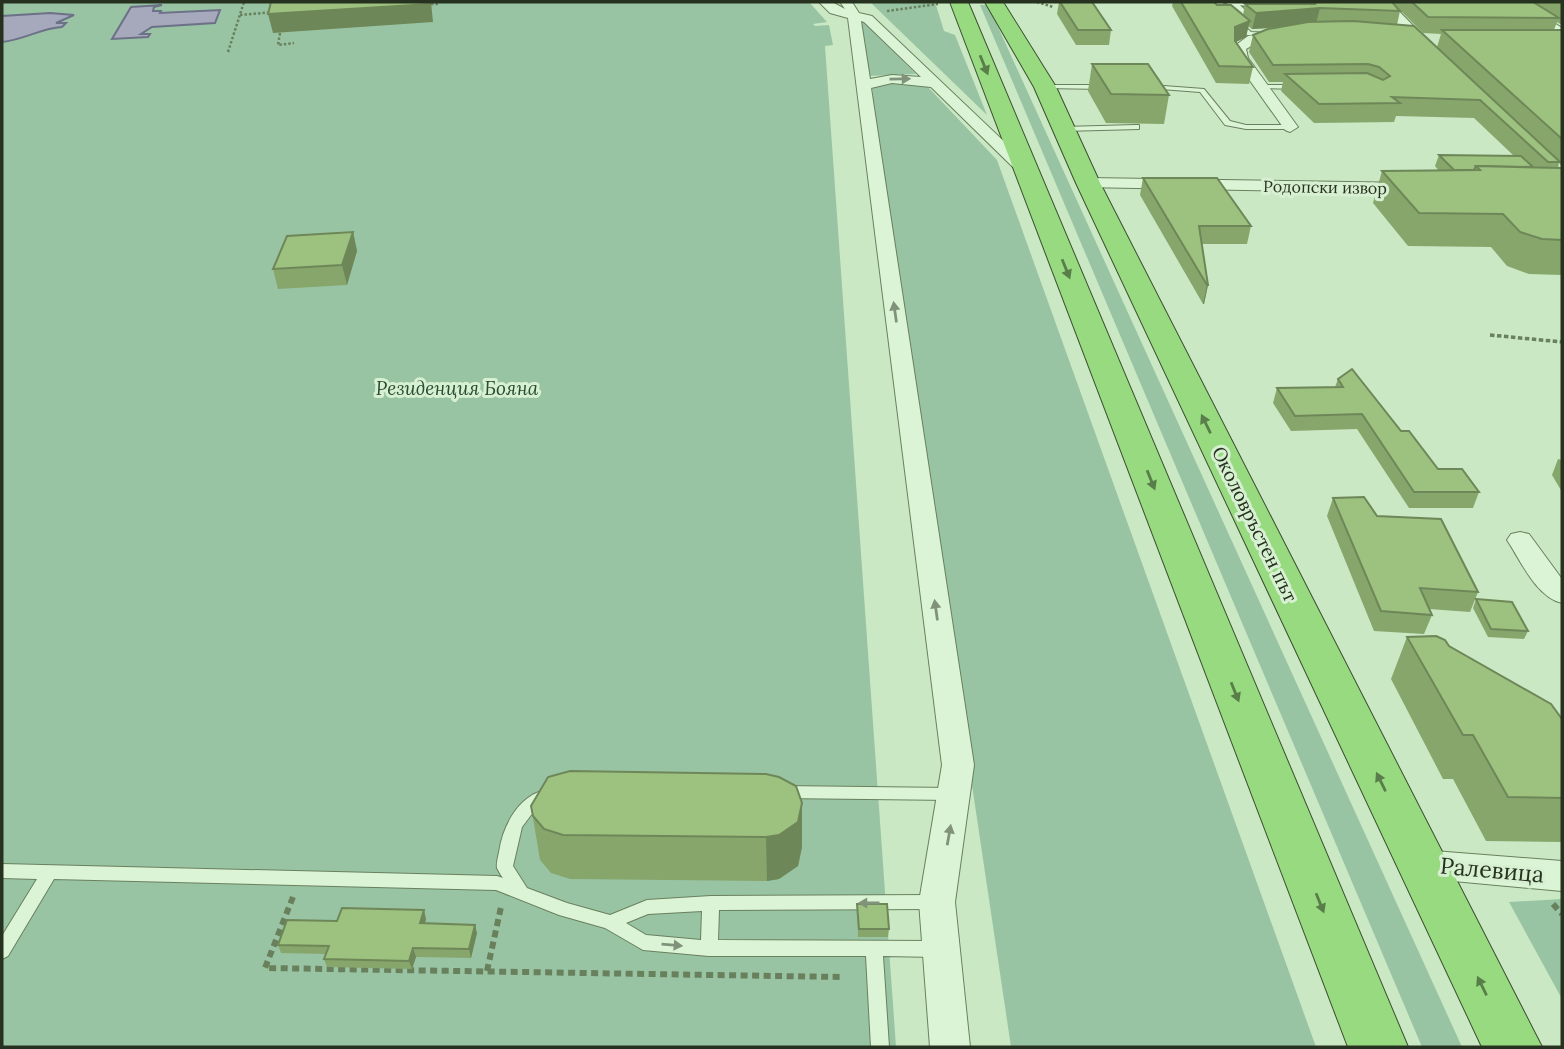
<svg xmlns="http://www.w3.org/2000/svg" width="1564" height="1049" viewBox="0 0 1564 1049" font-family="Lora,serif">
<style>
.green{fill:#99c4a4}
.water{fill:#a5a9bb;stroke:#6d7188;stroke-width:2}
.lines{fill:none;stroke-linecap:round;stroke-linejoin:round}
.service-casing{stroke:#69805c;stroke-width:2}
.minor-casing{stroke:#69805c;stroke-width:2}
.trunk-casing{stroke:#3c4e30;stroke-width:2}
.path-far2{stroke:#69805c;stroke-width:2.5;stroke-dasharray:2.5 2;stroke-linecap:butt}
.path-far1{stroke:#69805c;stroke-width:3.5;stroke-dasharray:4.5 2.5;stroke-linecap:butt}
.path{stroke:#69805c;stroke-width:6;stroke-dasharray:7 4.5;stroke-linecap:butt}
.service{fill:#dbf4d6;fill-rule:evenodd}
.minor{fill:#dbf4d6;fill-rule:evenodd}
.trunk{fill:#97da7f;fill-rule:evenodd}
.wall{fill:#87a66c;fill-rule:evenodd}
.shaded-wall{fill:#6e8758}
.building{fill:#9dc17e;stroke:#6e8758;stroke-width:2}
.oneway{fill:#597e4a}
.oneway2{fill:#80937a}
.labels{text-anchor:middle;stroke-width:6;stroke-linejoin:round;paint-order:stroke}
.far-street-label{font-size:16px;fill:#26321f;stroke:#d7f0d2}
.park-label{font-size:19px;font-style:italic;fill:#284c35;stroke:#d7f0d2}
.street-label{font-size:19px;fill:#26321f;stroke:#d7f0d2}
.near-street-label{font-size:23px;fill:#26321f;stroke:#d7f0d2}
</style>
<rect width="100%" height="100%" fill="#cae8c4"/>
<g class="green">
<path d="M2,2h807l18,20 -14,2 2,2 14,-1 4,20 -8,1 71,1001h-894z"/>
<path d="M870,2h65l9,29 11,4 32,80z"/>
<path d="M980,5h8l474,1042h-40z"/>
<path d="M860,19l56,55 -49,2z"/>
<path d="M885,81l42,5 70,74 319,887h-305l-136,-913 -3,-49z"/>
<path d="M1562,899v100l-53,-97z"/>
</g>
<g class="water">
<path d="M162,5l-8,2 -1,4h8l-1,2 60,-3 -5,13 -63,4 -11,7h9l-2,3 -36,2 19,-32z"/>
<path d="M50,13l24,2 -18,8h10l-4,4c-21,1 -38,13 -60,15v-26z"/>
</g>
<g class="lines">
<defs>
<g id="service">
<path d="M1222,2h67l-37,5 -12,-2 9,9 -14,4 16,14 21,1 -2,3 -23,-1 -19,-18 14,-4 -10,-8z"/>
<path d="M1045,85h59l3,2 -3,2 -61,-1 -1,-1z"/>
<path d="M1150,85l54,4 26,32 16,4h44l4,2 -4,2h-44l-21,-4 -25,-33 -52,-4 -1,-1z"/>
<path d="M1262,85h34l3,2 -3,2 -36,-1 -1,-1z"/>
<path d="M1136,125h3v4l-76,2 -4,-2 4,-2z"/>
<path d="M781,786l171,2 6,2 2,4 -2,4 -6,2 -171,-2 -6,-2 -2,-4 2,-4z"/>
<path d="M544,790l6,2 2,4 -2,4 -19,15 -9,12 -9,39 14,22 40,15 43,12 37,-15 64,-4 222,-1 6,2 3,5 -3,5 -6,2 -214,1 -1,30 219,1 6,3 3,5 -3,5 -6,3 -54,-1 6,91h-18l-5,-91h-157l-66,-6 -38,-22 -46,-13 -63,-25 -442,-11 -46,77 -6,3v-23l35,-57 -35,-1v-14l495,12 6,2c-1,-1 -5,-8 -6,-10 -1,-4 1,-11 2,-16 4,-26 18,-54 45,-62zM702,911l-1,29 -55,-5 -20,-12 22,-9z"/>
</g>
<g id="minor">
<path d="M819,2h13l13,7 -5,-7h12l7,11 13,3 163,155 -8,5 -6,-1 -90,-88 -39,-4 -21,5 103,677 -19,137 15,145h-40l-11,-145 23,-137 -94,-747 -18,-5zM861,21l3,1 57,55 -29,-2 -22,4z"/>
<path d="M1377,2h13l45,46v6h-10z"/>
<path d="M1507,2h14l41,26v9z"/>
<path d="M1287,31l7,4 -2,3 -35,5 -11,6 2,9 50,69 -8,5 -5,-2 -51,-72 -2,-10 16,-12z"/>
<path d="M1088,178l323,5 9,5 -9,5 -329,-6 -3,-4 3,-4z"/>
<path d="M1520,532l9,2 33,45v24c-26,-6 -41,-42 -55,-63l4,-6z"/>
<path d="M1421,850l141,11v30l-141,-13 -13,-4 -5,-10 5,-10z"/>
</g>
<g id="trunk">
<path d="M950,2h18l440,1045h-60z"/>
<path d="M985,2h18l53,85 44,96 442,864h-60l-406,-864 -42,-96z"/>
</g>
</defs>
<use href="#service" class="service-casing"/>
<use href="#minor" class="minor-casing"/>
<use href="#trunk" class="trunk-casing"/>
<g class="path-far2">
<path d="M1037,2l16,5"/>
<path d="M431,4h7"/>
<path d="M887,11l51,-7"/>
<path d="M240,15l34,-3"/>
<path d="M280,33l-2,12 16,-2"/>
<path d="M228,52l16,-50"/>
</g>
<path class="path-far1" d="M1490,335l72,7"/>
<g class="path">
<path d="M293,897l-28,71 577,9"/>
<path d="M1553,904l9,10"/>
<path d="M487,971l14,-64"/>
</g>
<use href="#service" class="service"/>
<use href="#minor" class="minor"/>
<use href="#trunk" class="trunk"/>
</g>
<g class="wall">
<path d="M1059,2h33l19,28 -2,15h-33l-19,-31z"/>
<path d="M1173,2h41l3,3 26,10 2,-11h42l1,-2h274v23l-5,-3 -3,8h8v136l-3,-3 -1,5 4,1v106l-33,-1 -22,-8 -16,-19 -83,-1 -35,-43 9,-32h57l-4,-5 4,-11h74l-39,-37 -78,-2 -2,6 -80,1 -33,-32 2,-9h-14l-20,-30 4,-17 23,-7 -24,1 -4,-3 -2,11 -11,5 18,25 -4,17 -33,-1 -44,-77zM1396,6l27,27 18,1 -4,13 51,48 -91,-70 3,-14z"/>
<path d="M1092,64l77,31 -5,29 -58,-1 -18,-32z"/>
<path d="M1143,178l108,48 -4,18h-45l6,41 -4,19h-1l-63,-109z"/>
<path d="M353,232l4,19 -10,34 -69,4 -5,-20z"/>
<path d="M1338,379l63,52 37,38 41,23 -6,16h-64l-52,-79 -66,2 -18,-28 4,-15 58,-1z"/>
<path d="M1558,459l4,1v32l-10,-17z"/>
<path d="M1333,498l44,18 101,76 -8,20 -41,-3 3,6 -8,19 -50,-3 -47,-115z"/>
<path d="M1476,599l52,32 -4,8 -36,-2 -15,-29z"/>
<path d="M1407,637l42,9 113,73v123l-76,-1 -33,-62h-10l-52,-100z"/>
<path d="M796,786l6,61 -4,19 -19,13 -12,2 -197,-2 -19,-6 -11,-13 -9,-54z"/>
<path d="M857,904l32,25 -1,8h-30z"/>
<path d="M426,919l-1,4 52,10 -6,25 -55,-1 -4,12 -85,-2 -3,-8 1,-5 -44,-1 -3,-8 59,-24z"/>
</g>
<g class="shaded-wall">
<path d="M431,2l2,20 -160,11 -5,-19z"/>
<path d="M1320,8l-4,16 -64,5 4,-16z"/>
<path d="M1250,21l-4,16 -14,7 3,-17z"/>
<path d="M353,232l4,19 -10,34 -5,-20z"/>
<path d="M1207,285h1l-4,19h-1z"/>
<path d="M802,803v44l-4,19 -19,13 -12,2 -1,-44z"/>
<path d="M424,910l2,9 -3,13 -3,-9z"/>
<path d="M475,925l2,8 -6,25 -2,-9z"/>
<path d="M413,948l3,9 -4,12 -3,-8z"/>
</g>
<g class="building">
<path d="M271,2h159v2l-162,10z"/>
<path d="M1060,2h32l19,28h-33z"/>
<path d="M1181,2h33l3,3h14l19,16 -15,6v14l18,26 -34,-1z"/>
<path d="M1312,2h80l8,9 -80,-3 -64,5 -11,-9h71z"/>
<path d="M1412,2h121l26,16 -131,-1z"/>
<path d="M1353,21l61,5 146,136h-12l-68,-62 -88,-3 8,6 -81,1 -34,-30 82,-1 16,7 7,-4 -11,-9 -11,-3 -95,1 -20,-30 15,-6 40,-7z"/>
<path d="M1442,30h120v109z"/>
<path d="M1092,64h56l21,31 -58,-1z"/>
<path d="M1439,155l82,1 12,11 -57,-1 -2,4h-20z"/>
<path d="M1476,166l85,2 1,1v71l-20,-1 -22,-7 -17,-18 -84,-1 -37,-42 98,-1z"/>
<path d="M1143,178h74l34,48h-52l9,59h-1z"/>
<path d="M353,232l-11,33 -69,4 14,-33z"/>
<path d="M1352,369l49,62h8l29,38h24l17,23h-65l-52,-78 -67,2 -18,-28 66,-1 -5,-8z"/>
<path d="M1364,497l13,19 64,3 37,73 -58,-4 12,27 -51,-4 -48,-113z"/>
<path d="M1476,599l36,3 16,29 -37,-2z"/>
<path d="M1436,636l9,4 4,6 102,58 11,15v79l-54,-1 -35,-62h-10l-56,-98z"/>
<path d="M570,771l196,3 13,3 17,9 6,17 -4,19 -19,13 -13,2 -203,-2 -19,-6 -11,-13 -2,-10 17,-29z"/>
<path d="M857,904h30l2,25h-30z"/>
<path d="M342,908l82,2 -4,13 55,2 -6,24 -56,-1 -4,13 -85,-2 5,-13 -51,-1 9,-25 50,1z"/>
</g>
<defs><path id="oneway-solid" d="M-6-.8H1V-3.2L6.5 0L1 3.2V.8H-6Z" transform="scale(1.75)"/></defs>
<g class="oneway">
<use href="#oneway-solid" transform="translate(984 65) rotate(68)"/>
<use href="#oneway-solid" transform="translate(1066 269) rotate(68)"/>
<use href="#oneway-solid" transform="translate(1206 424) rotate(-116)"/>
<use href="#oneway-solid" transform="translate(1151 480) rotate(68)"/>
<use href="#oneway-solid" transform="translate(1235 692) rotate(68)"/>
<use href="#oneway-solid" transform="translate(1381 782) rotate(-116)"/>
<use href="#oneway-solid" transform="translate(1320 903) rotate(68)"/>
<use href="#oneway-solid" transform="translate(1482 986) rotate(-116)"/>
</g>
<g class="oneway2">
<use href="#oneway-solid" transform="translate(900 79) rotate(-1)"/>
<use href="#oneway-solid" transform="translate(895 312) rotate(-98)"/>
<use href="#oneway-solid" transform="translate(936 610) rotate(-98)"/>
<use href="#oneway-solid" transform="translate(949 835) rotate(-80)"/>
<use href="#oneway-solid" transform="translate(869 903) rotate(180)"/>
<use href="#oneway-solid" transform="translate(672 945) rotate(5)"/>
</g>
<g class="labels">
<g class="far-street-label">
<text transform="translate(1325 187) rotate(1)" y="6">Родопски извор</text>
</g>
<g class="park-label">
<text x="457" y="395">Резиденция Бояна</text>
</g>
<g class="street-label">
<text transform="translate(1255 524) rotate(64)" y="7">Околовръстен път</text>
</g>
<g class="near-street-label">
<text transform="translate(1492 870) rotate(5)" y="8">Ралевица</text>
</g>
</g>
<rect width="1564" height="1049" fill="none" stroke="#26321f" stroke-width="7"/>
</svg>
